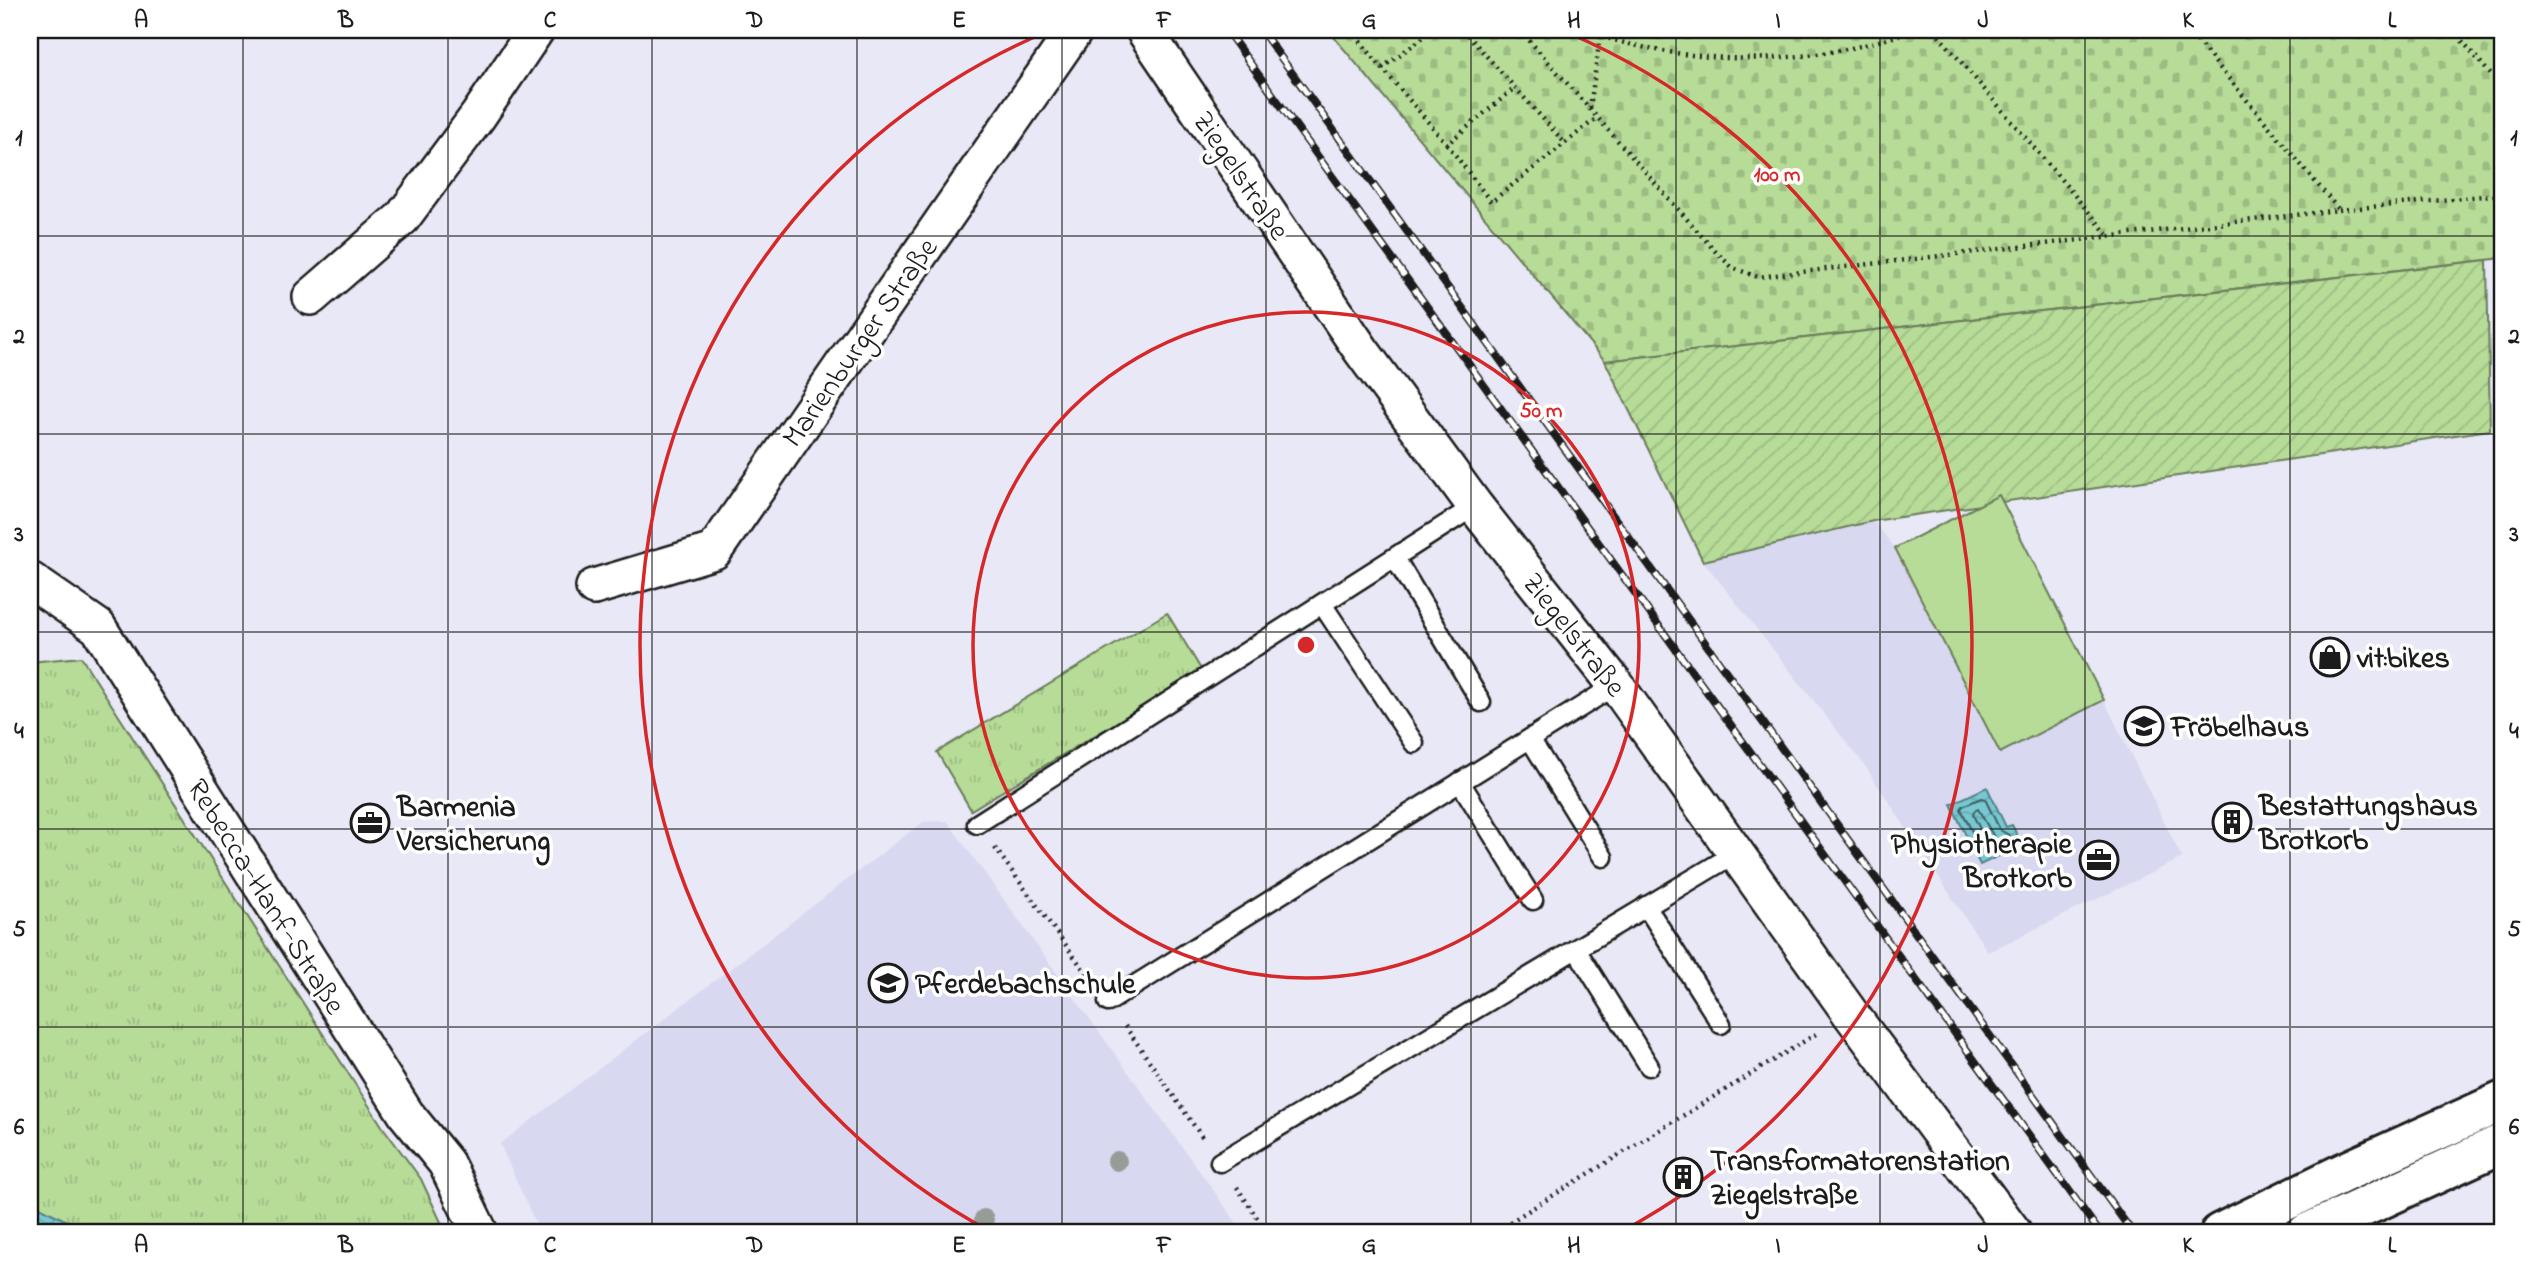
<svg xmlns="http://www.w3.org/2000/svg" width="2533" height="1263" viewBox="0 0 2533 1263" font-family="'Indie Flower',sans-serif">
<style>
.built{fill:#d8d8f0}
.grass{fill:url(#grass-tufts);stroke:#697c5a;stroke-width:2}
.cemetery{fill:url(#cemetery-stones);stroke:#697c5a;stroke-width:2}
.garden{fill:url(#garden-furrows);stroke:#697c5a;stroke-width:2}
.pitch{fill:#b6dc98;stroke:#697c5a;stroke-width:2}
.water{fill:url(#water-waves);stroke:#538389;stroke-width:2}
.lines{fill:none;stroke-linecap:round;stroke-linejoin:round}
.shore{stroke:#416164;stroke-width:2}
.service-casing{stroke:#1c1c1c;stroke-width:23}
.minor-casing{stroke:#1c1c1c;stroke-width:40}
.secondary-casing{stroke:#1c1c1c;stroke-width:44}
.path{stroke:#1c1c1c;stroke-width:4.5;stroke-dasharray:2 5;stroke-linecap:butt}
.service{stroke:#fff;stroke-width:18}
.minor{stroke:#fff;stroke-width:35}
.secondary{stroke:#fff;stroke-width:38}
.rail-casing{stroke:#1c1c1c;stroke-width:8}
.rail{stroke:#fff;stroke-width:5;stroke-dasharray:16;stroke-linecap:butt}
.tree{fill:#969d96}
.grid{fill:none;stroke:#1c1c1c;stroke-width:2;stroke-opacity:0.55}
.ring{fill:none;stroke:#d62828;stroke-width:3.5}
.labels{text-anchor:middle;stroke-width:7;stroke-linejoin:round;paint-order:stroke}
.street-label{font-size:30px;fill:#1c1c1c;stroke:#fff}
.poi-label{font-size:30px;font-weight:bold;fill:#1c1c1c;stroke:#fff;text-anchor:start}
.centre{fill:#d62828;stroke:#fff;stroke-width:3.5}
.ring-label{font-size:21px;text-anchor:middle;font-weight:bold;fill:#d62828;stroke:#fff;stroke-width:7;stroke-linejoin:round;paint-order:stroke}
.neatline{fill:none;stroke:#1c1c1c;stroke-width:2.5}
.grid-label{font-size:23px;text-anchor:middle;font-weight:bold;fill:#1c1c1c}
</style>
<defs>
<pattern id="grass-tufts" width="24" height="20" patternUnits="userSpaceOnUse" patternTransform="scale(1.75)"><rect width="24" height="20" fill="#b6dc98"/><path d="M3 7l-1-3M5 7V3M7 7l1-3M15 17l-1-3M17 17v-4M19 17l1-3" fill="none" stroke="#9cbc82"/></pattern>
<pattern id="cemetery-stones" width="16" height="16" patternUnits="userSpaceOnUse" patternTransform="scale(1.75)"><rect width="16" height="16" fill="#b6dc98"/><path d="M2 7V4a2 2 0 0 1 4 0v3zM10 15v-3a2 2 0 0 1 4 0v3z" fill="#9cbc82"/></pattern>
<pattern id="garden-furrows" width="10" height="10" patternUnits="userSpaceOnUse" patternTransform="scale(1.75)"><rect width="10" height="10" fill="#b6dc98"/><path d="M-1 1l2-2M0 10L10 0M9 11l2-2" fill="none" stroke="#9cbc82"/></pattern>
<pattern id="water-waves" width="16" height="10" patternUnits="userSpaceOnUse" patternTransform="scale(1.75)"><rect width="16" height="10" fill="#78c8d1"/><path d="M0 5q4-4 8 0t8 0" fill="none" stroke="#67abb3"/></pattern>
</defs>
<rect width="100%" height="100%" fill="#e8e8f6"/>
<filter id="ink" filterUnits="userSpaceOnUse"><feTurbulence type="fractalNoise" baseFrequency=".0143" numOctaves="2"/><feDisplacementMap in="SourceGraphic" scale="14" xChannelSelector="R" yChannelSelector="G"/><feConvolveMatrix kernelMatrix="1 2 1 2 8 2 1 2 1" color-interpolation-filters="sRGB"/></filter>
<g filter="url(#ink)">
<g class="built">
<path d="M1873,521l22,27 105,205 104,-53 78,158 -194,94 -125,-189 -160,-202z"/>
<path d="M947,821l297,412h-704l-40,-89 423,-322z"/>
</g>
<g class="grass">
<path d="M1167,613l35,58 -231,139 -34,-58z"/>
<path d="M81,657l301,469 39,53 25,54h-416v-571z"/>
</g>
<path class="cemetery" d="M1328,30h1175v228l-898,103z"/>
<path class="garden" d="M2487,260l3,170 -617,91 -170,40 -98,-200z"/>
<path class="pitch" d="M1999,495l105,205 -104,53 -105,-205z"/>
<g class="water">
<path d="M1987,787l19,40 6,-2 10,20 -42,20 -29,-61z"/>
<path d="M30,1202l60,31h-60z"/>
</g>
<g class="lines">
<g class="shore">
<path d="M1981,798l4,1 15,31 9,5 2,5 -2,3 -24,11 -3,-2 -21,-43 2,-3z"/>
<path d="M1978,809l16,28 -4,5 -4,-1 -13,-26 1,-4z"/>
</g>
<defs>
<g id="service">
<path d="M1395,558l86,144"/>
<path d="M1322,604l92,139"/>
<path d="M1530,739l73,118"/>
<path d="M1460,782l73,118"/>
<path d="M977,824l498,-318"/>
<path d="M1646,906l75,118"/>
<path d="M1576,949l73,117"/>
<path d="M1108,1002l508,-317"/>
<path d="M1220,1162l516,-309"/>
</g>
<g id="minor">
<path d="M1144,30l217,320 114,156 141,179 234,328 164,220"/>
<path d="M311,297l91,-79 76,-102 58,-86"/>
<path d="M30,580l68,47 308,487 40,49 34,70"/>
<path d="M594,587l120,-36 361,-521"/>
</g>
<g id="secondary">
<path d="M2220,1233l125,-61 158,-71"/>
<path d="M2307,1233l196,-90"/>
</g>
</defs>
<use href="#service" class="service-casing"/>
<use href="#minor" class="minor-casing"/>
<use href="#secondary" class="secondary-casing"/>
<g class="path">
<path d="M1351,30l31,38 51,-38"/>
<path d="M1463,30l101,112"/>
<path d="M1520,30l196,222 17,16 25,9 581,-67 164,-16"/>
<path d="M1582,30c105,37 227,39 331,0"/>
<path d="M1934,30l175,206"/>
<path d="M2188,30l151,180"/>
<path d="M2453,30l50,59"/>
<path d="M1382,68l65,76 68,-56"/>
<path d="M1590,108l11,-78"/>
<path d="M1447,144l44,58 107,-85"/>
<path d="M995,848l94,129"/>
<path d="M1125,1026l77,111"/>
<path d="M1237,1187l30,46"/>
<path d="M1492,1233l324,-199"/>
</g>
<use href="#service" class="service"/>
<use href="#minor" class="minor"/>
<use href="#secondary" class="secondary"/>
<defs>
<g id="rail">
<path d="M1226,30l874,1203"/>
<path d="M1261,30l872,1203"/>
</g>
</defs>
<use href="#rail" class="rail-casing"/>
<use href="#rail" class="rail"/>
</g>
<g class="tree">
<circle cx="1117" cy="1161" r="10"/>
<circle cx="984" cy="1219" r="10"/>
</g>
</g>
<path class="grid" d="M243,30v1203M448,30v1203M652,30v1203M857,30v1203M1062,30v1203M1266,30v1203M1471,30v1203M1676,30v1203M1880,30v1203M2085,30v1203M2290,30v1203M30,236h2473M30,434h2473M30,632h2473M30,829h2473M30,1027h2473"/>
<g class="ring">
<circle cx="1306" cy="645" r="333"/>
<path d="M993 1233A666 666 0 0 1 1046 32M1566 32A666 666 0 0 1 1619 1233"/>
</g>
<defs>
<symbol id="shop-ring" viewBox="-11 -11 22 22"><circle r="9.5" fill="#fff" stroke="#1c1c1c" stroke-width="1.5"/><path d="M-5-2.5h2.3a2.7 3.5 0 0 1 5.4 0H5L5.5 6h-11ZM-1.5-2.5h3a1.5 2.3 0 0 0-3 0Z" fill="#1c1c1c"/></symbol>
<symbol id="school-ring" viewBox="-11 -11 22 22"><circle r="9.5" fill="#fff" stroke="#1c1c1c" stroke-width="1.5"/><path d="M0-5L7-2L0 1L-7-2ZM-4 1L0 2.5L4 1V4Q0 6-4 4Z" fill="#1c1c1c"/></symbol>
<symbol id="building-ring" viewBox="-11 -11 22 22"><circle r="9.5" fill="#fff" stroke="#1c1c1c" stroke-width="1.5"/><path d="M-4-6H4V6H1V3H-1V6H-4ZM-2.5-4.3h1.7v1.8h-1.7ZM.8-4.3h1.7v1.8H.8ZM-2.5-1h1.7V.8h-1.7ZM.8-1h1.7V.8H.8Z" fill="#1c1c1c"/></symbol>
<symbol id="office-ring" viewBox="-11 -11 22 22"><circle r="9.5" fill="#fff" stroke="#1c1c1c" stroke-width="1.5"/><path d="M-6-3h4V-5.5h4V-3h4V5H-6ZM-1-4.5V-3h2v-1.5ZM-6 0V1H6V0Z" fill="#1c1c1c"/></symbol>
</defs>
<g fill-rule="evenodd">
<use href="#shop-ring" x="2308" y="635" width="44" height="44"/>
<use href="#school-ring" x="2122" y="704" width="44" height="44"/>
<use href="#building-ring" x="2210" y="800" width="44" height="44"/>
<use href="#office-ring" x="348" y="801" width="44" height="44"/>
<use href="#office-ring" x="2077" y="838" width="44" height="44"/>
<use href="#school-ring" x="866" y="961" width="44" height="44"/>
<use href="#building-ring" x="1661" y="1155" width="44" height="44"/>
</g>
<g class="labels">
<g class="street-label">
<text transform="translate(1242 175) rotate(56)" y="10">Ziegelstraße</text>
<text transform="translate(859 342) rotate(-55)" y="10">Marienburger Straße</text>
<text transform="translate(1575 634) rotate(52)" y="10">Ziegelstraße</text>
<text transform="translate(267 896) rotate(58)" y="10">Rebecca-Hanf-Straße</text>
</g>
<g class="poi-label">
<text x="2357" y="667">vit:bikes</text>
<text x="2171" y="736">Fröbelhaus</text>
<text x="2259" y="815">Bestattungshaus<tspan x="2259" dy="34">Brotkorb</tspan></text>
<text x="397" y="816">Barmenia<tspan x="397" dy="34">Versicherung</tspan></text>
<text x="2072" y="853" text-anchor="end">Physiotherapie<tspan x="2072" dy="34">Brotkorb</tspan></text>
<text x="915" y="993">Pferdebachschule</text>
<text x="1710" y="1170">Transformatorenstation<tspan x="1710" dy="34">Ziegelstraße</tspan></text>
</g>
</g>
<circle cx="1306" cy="645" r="10" class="centre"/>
<g class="ring-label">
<text x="1777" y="181">100 m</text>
<text x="1541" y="417">50 m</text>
</g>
<rect width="2533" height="1263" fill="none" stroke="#fff" stroke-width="77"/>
<rect x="38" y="38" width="2456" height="1186" class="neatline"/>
<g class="grid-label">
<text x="141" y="27">A</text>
<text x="346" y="27">B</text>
<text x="550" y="27">C</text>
<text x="755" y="27">D</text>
<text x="959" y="27">E</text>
<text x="1164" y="27">F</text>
<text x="1369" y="27">G</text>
<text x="1574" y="27">H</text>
<text x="1778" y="27">I</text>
<text x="1983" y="27">J</text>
<text x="2188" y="27">K</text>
<text x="2392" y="27">L</text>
<text x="19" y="145">1</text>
<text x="2514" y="145">1</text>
<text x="19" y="343">2</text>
<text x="2514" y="343">2</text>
<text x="19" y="541">3</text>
<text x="2514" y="541">3</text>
<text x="19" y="738">4</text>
<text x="2514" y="738">4</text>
<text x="19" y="936">5</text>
<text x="2514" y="936">5</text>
<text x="19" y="1134">6</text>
<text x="2514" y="1134">6</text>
<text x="141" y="1252">A</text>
<text x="346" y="1252">B</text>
<text x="550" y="1252">C</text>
<text x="755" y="1252">D</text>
<text x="959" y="1252">E</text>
<text x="1164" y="1252">F</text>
<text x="1369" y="1252">G</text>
<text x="1574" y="1252">H</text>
<text x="1778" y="1252">I</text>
<text x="1983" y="1252">J</text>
<text x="2188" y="1252">K</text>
<text x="2392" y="1252">L</text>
</g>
</svg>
